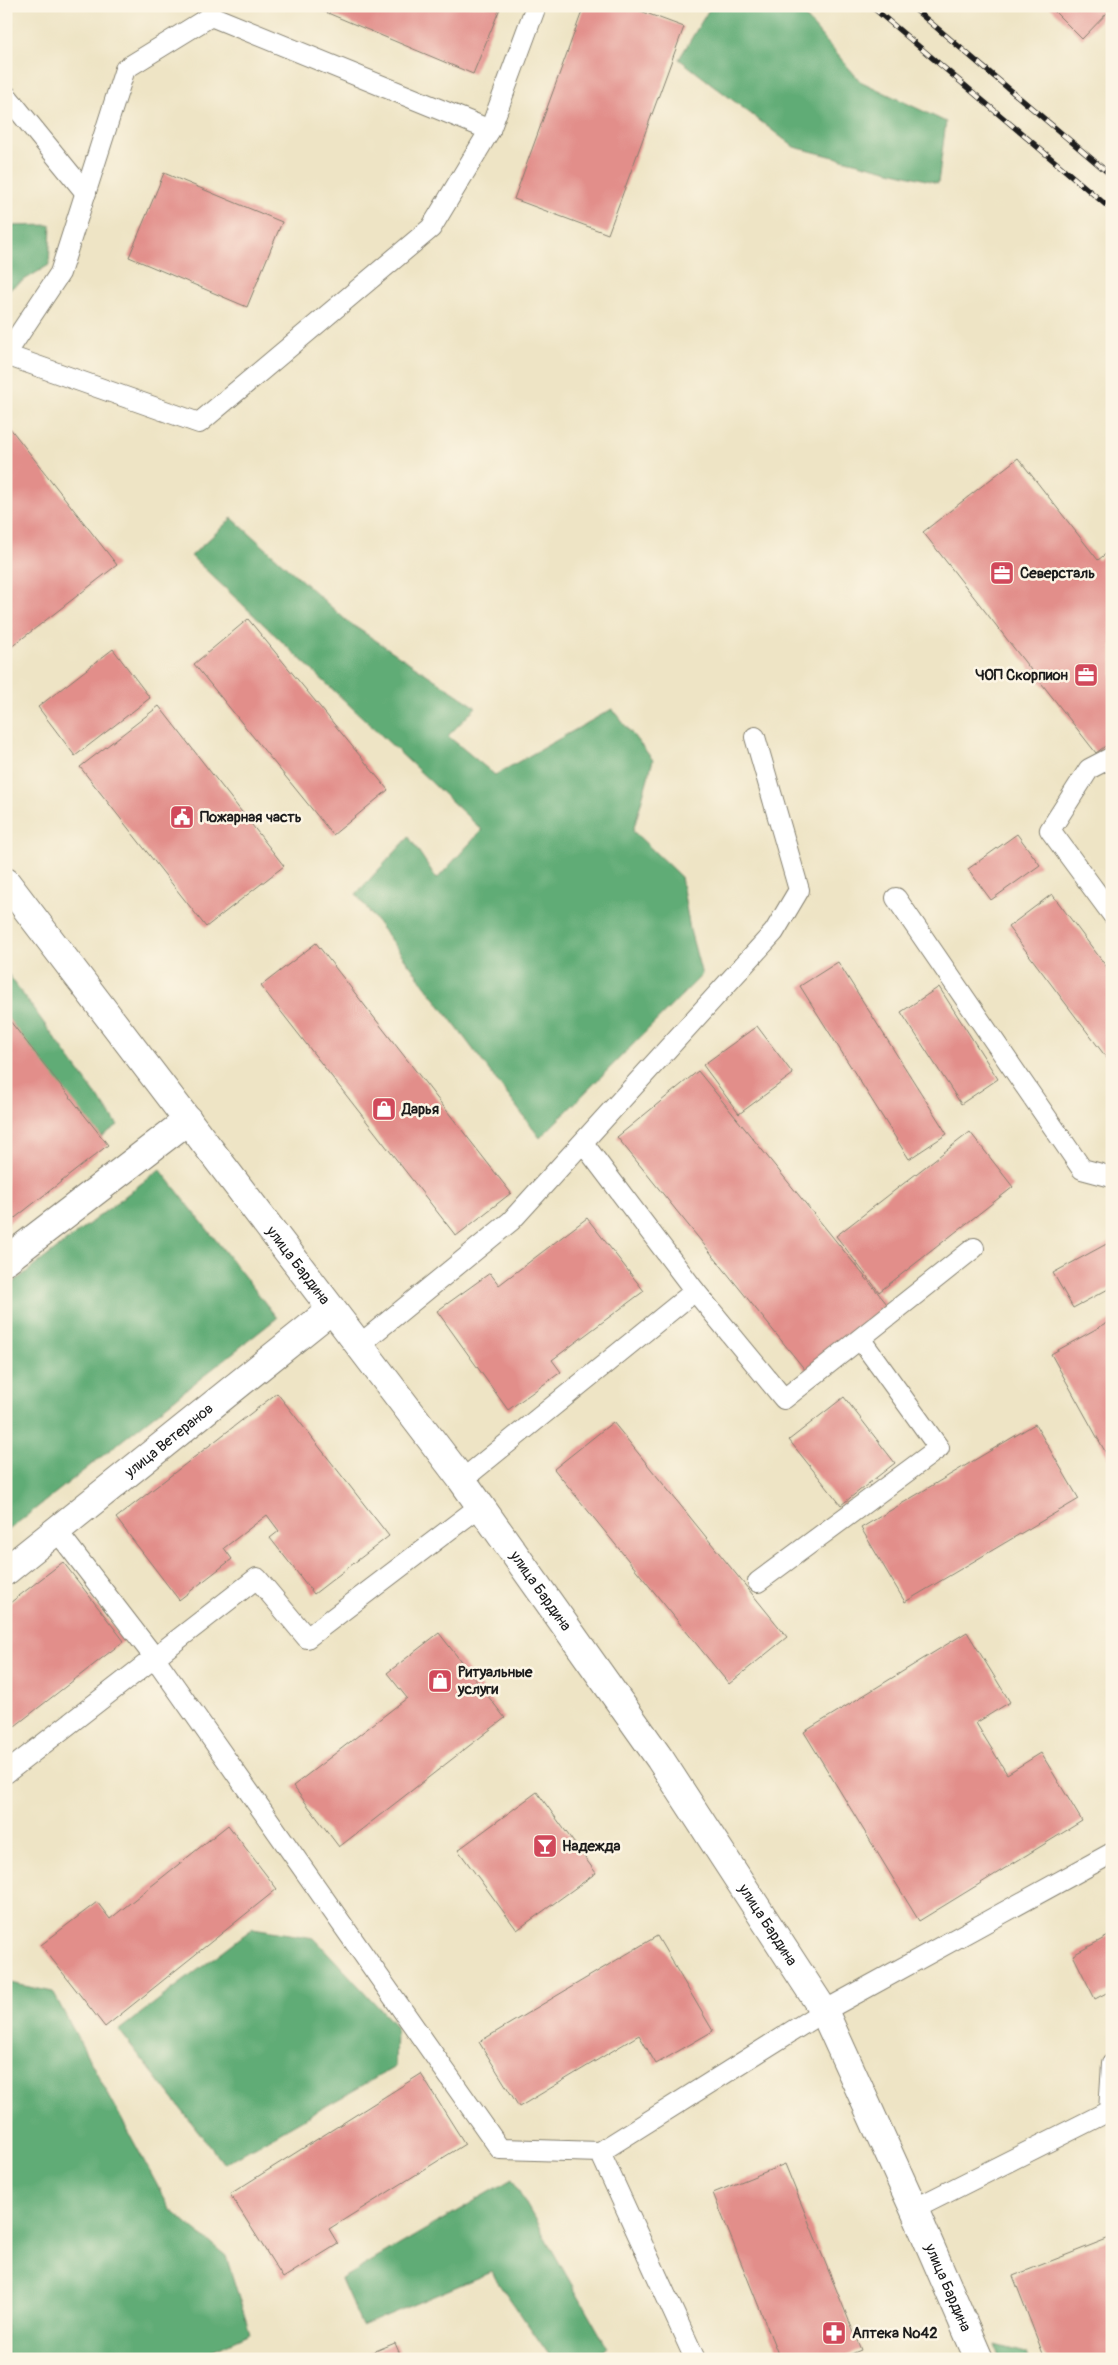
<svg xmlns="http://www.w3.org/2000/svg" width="1118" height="2365" viewBox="0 0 1118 2365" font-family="Pangolin,sans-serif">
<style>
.forest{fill:#60ac76;stroke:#3e6449}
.building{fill:#e28e8a}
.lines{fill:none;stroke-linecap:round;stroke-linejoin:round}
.service-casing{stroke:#858070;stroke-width:22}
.minor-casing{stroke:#858070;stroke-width:30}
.tertiary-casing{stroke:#858070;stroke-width:30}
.service{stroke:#fff;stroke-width:20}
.minor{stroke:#fff;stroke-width:28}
.tertiary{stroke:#fff;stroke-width:28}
.rail-casing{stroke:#1c1c1c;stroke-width:5.5}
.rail{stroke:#fcf5e5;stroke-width:4;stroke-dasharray:11;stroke-linecap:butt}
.labels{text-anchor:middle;stroke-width:5;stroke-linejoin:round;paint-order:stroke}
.poi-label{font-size:15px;font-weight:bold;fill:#1c1c1c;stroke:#fcf5e5;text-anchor:start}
.street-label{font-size:15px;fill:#1c1c1c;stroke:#fcf5e5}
</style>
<rect width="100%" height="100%" fill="#fcf5e5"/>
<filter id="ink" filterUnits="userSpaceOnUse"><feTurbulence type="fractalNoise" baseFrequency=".02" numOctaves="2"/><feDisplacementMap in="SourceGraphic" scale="10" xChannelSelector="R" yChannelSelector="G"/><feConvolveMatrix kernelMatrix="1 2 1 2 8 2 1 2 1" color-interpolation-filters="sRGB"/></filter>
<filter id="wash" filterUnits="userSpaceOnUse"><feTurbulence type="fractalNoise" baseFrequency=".0096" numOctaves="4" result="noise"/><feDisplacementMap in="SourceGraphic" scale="20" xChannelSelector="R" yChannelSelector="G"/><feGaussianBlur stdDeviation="1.12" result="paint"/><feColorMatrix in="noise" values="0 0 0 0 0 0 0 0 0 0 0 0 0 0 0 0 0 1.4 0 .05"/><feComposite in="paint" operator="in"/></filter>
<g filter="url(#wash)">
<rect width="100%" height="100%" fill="#eee4c5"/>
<g class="forest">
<path d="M711,6h85l64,75 86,41 -8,61 -144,-36 -115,-88z"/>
<path d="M51,225l-2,40 -43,26v-65z"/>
<path d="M232,518l116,104 128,85 -28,29 47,39 117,-66 41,51 -20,71 48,46 9,53 12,45 -162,163 -184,-244 53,-57 28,42 45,-49 -291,-274z"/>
<path d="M6,971l112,154 -20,14 -92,-123z"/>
<path d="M160,1169l117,149 -271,214v-244z"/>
<path d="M253,1928l61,10 82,88 -1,41 -171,97 -105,-134z"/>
<path d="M6,1982l47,10 117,217 56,47 24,77 -57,26h-187z"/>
<path d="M512,2179l95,168 -18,12h-37l-61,-87 -129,54 -21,-47z"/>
<path d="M996,2345l30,8 2,6h-27z"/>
</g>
<g id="blocks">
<g class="building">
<path d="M311,6h190l-28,68z"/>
<path d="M584,6h43l57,21 -76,207 -94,-35z"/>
<path d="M1049,6h63v2l-30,31z"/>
<path d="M164,173l118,49 -35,85 -118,-50z"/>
<path d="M6,423l111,142 -111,86z"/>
<path d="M1018,458l80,102 14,-11v192l-16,12 -173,-221z"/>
<path d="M248,619l140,171 -55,45 -139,-171z"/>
<path d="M113,649l37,49 -75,58 -37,-49z"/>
<path d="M159,706l125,160 -78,61 -126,-160z"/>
<path d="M1017,834l23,31 -49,35 -23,-31z"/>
<path d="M1052,894l60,80v91l-104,-138z"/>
<path d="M316,943l195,250 -55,43 -195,-250z"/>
<path d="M838,962l109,172 -38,25 -109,-173z"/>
<path d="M939,987l59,92 -37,25 -60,-92z"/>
<path d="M6,1016l102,129 -102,80z"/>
<path d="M757,1026l36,48 -54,40 -36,-49z"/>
<path d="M698,1071l189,233 -81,67 -189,-234z"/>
<path d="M970,1132l43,55 -134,105 -43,-56z"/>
<path d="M587,1218l57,73 -92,69 9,12 -53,38 -71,-99 53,-38 9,12z"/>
<path d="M1112,1241v46l-39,21 -20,-35z"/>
<path d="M1112,1320v144l-61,-110z"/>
<path d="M277,1393l112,143 -75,58 -44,-56 9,-7 -12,-16 -43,33 8,11 -53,41 -63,-82z"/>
<path d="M844,1397l51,66 -54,42 -52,-65z"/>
<path d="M613,1422l174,215 -58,47 -175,-215z"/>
<path d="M1035,1424l44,75 -174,103 -44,-74z"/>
<path d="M63,1562l61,79 -118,92v-127z"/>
<path d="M967,1632l43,70 -34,21 31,51 34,-21 41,68 -163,100 -115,-189z"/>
<path d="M439,1633l66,85 -166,129 -46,-61 114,-88 -20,-25z"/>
<path d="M537,1792l59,81 -79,57 -59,-80z"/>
<path d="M228,1825l49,64 -172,138 -64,-82 56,-43 13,17z"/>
<path d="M1112,1934v56l-17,9 -22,-44z"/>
<path d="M657,1936l56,95 -57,33 -17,-29 -120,72 -40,-65z"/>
<path d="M421,2074l44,70 -136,85 9,15 -55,34 -53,-84z"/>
<path d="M785,2164l76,186 -22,9h-59l-67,-166z"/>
<path d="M1112,2237v122h-67l-32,-83z"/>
<path d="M395,2343l7,16h-46z"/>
</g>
</g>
</g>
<g filter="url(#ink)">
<use href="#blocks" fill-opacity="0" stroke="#858070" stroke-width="1"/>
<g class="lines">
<defs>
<g id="service">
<path d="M6,95l80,98"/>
<path d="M6,354l54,-81 65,-204 86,-53 279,114"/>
<path d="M6,355l193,68 232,-195 59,-98 46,-124"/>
<path d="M1112,757l-23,12 -39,61 62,84"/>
<path d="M896,898l186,271 30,8"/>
<path d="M695,1291l89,108 190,-151"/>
<path d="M358,1346l153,-125 263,-289 25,-42 -44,-153"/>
<path d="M462,1480l233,-189 -112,-148"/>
<path d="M57,1531l98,127 345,491 100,3 224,-141 288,-158"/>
<path d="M758,1582l181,-134 -78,-108"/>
<path d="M6,1773l251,-195 50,60 172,-131"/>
<path d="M600,2152l95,207"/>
<path d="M914,2209l195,-98 3,-47"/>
</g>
<g id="minor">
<path d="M6,1260l182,-140"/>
<path id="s1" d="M6,1571l325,-261"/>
</g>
<g id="tertiary">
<path id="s2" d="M6,882l456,598 198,279 164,252 90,198 65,150"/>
</g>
</defs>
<use href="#service" class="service-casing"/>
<use href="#minor" class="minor-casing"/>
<use href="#tertiary" class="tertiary-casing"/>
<use href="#service" class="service"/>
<use href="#minor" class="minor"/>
<use href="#tertiary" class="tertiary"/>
<defs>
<g id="rail">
<path d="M871,6l241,204"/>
<path d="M911,6l201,170"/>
</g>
</defs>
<use href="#rail" class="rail-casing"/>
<use href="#rail" class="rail"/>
</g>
</g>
<defs>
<symbol id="office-square" viewBox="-11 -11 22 22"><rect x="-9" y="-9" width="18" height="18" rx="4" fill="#d1495b" stroke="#fcf5e5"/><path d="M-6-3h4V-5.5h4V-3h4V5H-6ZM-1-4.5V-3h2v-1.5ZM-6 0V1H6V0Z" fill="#fff"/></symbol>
<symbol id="civic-square" viewBox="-11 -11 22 22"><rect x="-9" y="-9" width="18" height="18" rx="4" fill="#d1495b" stroke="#fcf5e5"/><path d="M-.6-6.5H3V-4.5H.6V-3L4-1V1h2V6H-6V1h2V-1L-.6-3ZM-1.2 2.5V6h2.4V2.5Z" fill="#fff"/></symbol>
<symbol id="shop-square" viewBox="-11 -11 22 22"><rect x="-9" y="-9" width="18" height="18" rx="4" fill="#d1495b" stroke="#fcf5e5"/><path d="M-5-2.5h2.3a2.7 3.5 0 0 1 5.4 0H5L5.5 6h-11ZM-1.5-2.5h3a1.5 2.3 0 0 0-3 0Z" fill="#fff"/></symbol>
<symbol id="bar-square" viewBox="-11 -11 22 22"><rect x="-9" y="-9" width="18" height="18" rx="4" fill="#d1495b" stroke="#fcf5e5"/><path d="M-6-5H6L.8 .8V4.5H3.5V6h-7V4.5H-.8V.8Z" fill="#fff"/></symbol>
<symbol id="pharmacy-square" viewBox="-11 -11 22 22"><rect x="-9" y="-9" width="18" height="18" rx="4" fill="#d1495b" stroke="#fcf5e5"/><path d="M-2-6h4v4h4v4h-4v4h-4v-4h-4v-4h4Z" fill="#fff"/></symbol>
</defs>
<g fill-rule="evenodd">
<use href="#office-square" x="988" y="559" width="28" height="28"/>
<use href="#office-square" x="1072" y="661" width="28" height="28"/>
<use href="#civic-square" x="168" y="803" width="28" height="28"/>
<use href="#shop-square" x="370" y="1095" width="28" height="28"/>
<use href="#shop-square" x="426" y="1667" width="28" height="28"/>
<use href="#bar-square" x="531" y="1832" width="28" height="28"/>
<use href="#pharmacy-square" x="820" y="2319" width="28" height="28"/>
</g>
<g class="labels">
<g class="poi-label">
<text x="1020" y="578">Северсталь</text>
<text x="1068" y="680" text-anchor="end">ЧОП Скорпион</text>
<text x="200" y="822">Пожарная часть</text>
<text x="402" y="1114">Дарья</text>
<text x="458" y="1677">Ритуальные<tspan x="458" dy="17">услуги</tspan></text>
<text x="562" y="1851">Надежда</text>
<text x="852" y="2338">Аптека №42</text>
</g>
<g class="street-label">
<text dy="5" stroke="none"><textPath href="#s2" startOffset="482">улица Бардина</textPath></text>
<text dy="5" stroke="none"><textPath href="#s1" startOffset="209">улица Ветеранов</textPath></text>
<text dy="5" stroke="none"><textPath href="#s2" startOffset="888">улица Бардина</textPath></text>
<text dy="5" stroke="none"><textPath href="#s2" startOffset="1292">улица Бардина</textPath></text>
<text dy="5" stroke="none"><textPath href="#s2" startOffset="1698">улица Бардина</textPath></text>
</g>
</g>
<rect width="1118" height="2365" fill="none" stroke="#fcf5e5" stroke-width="25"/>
</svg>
